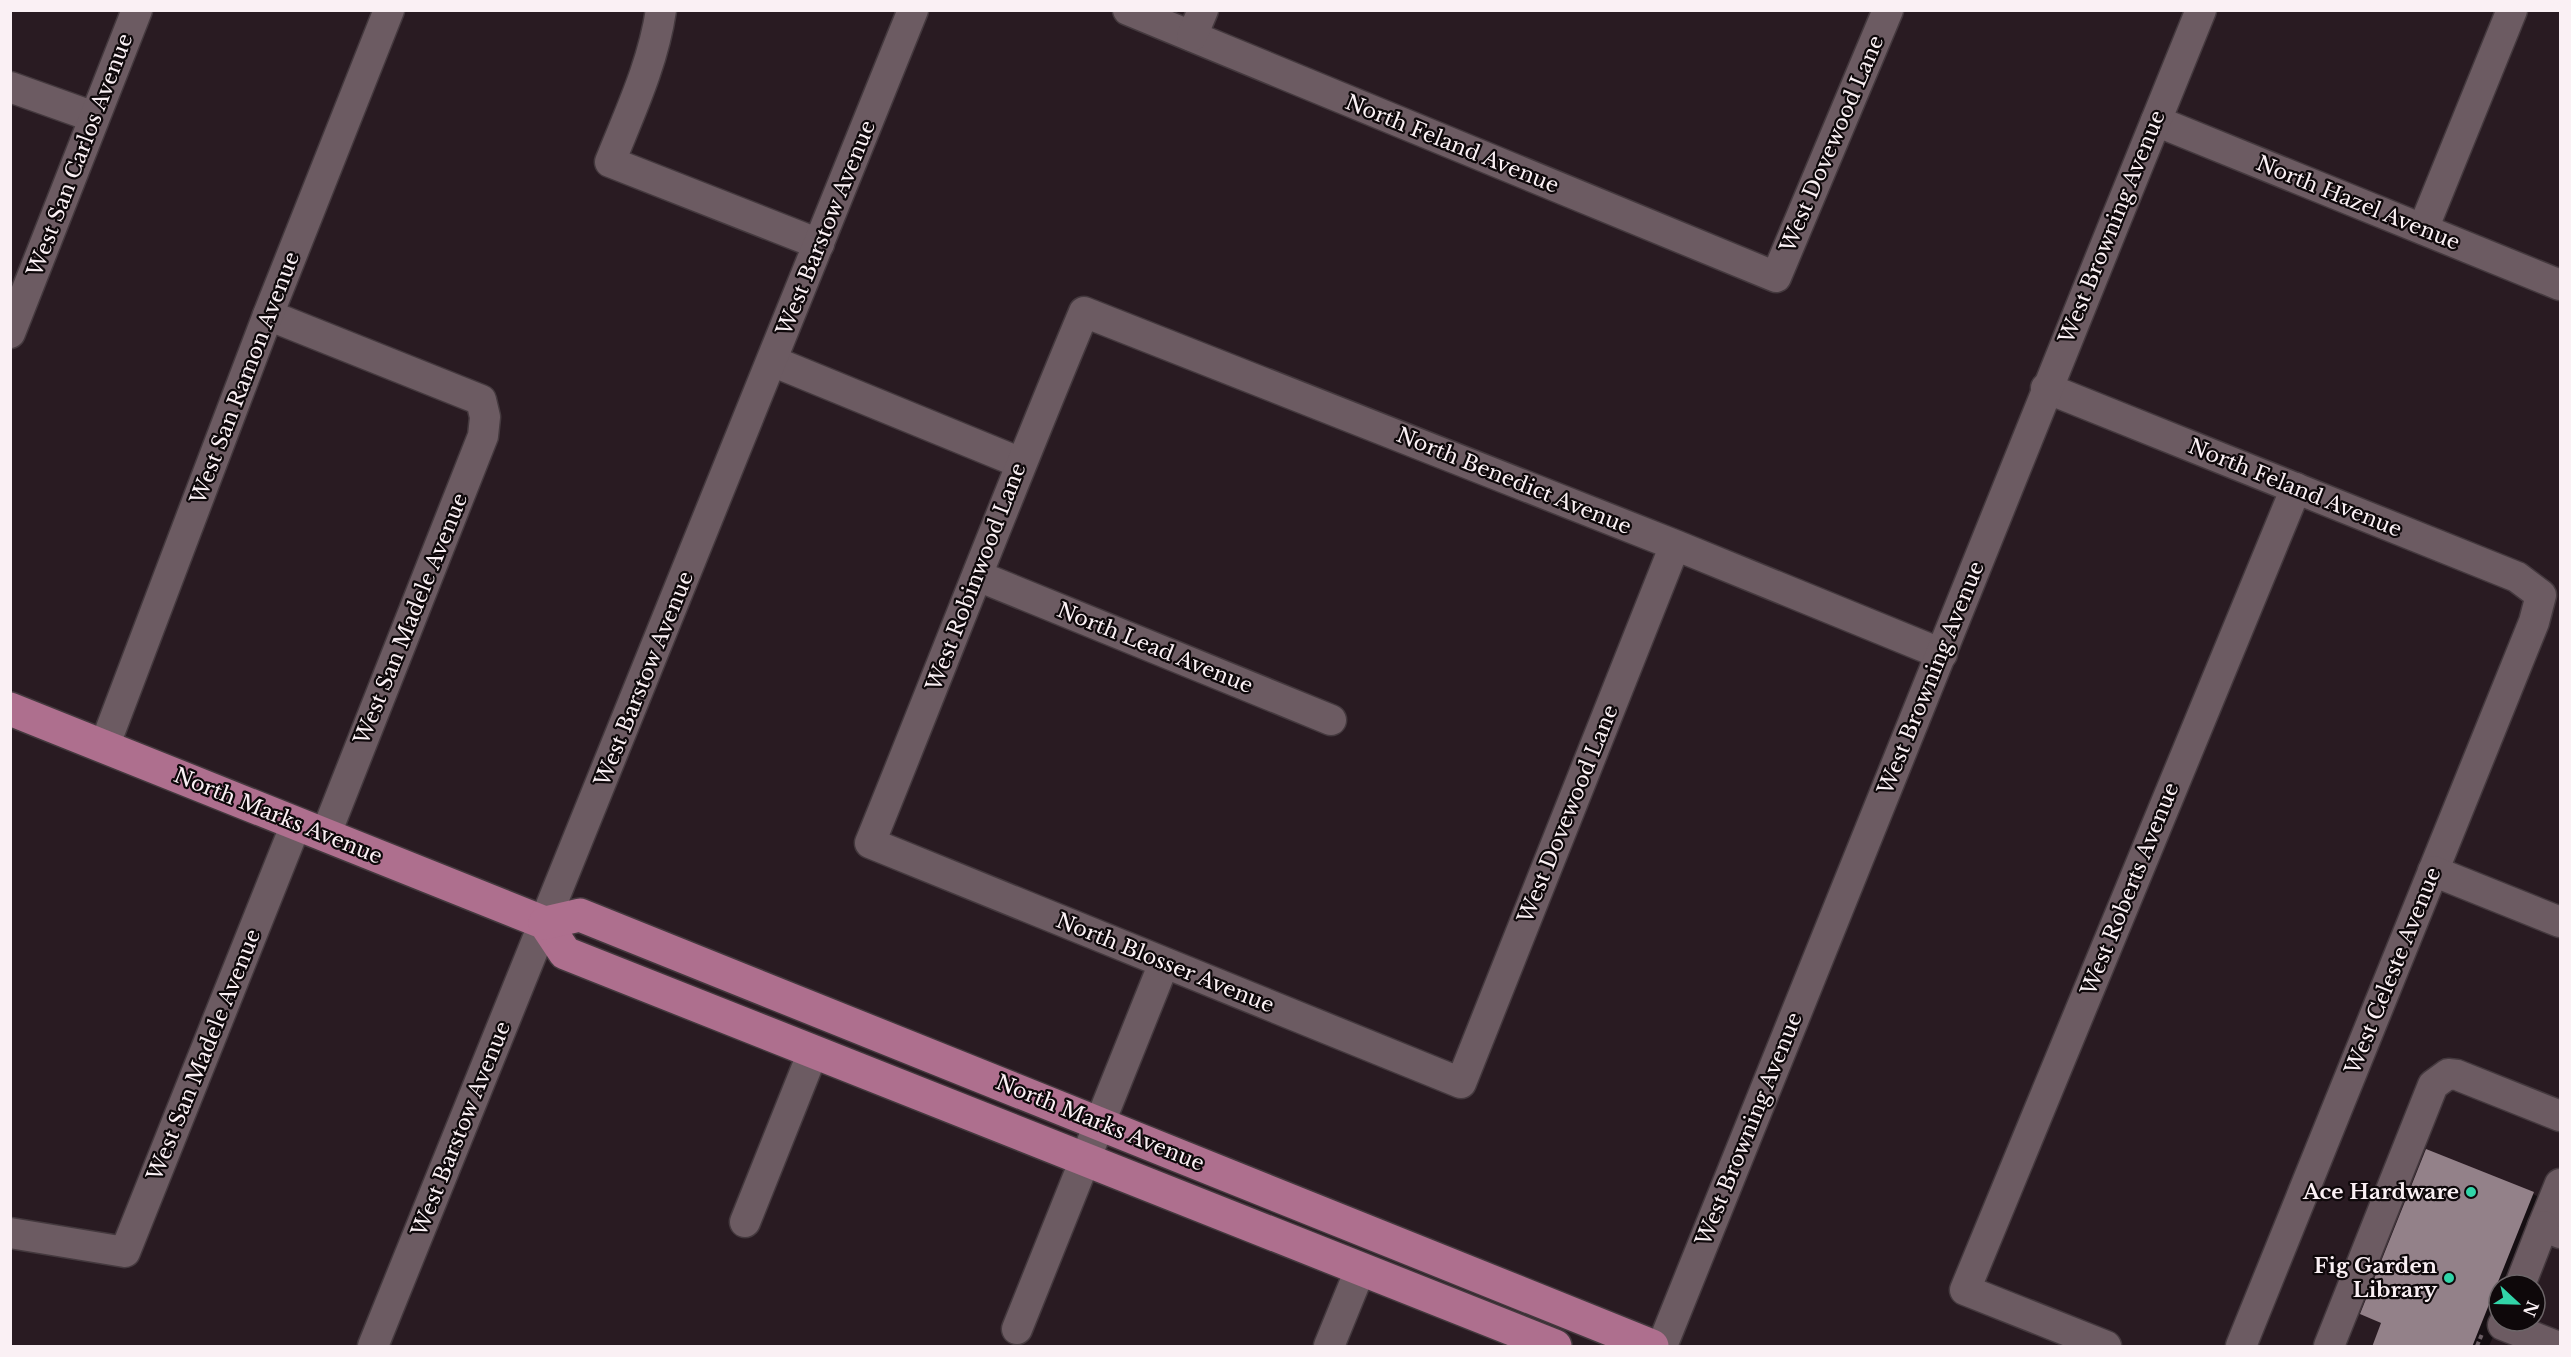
<svg xmlns="http://www.w3.org/2000/svg" width="2571" height="1357" viewBox="0 0 2571 1357" font-family="'Libre Baskerville',serif">
<style>
.shadow{fill:#0007}
.building{fill:#938189}
.lines{fill:none;stroke-linecap:round;stroke-linejoin:round}
.minor-casing{stroke:#44393e;stroke-width:33}
.major-casing{stroke:#44393e;stroke-width:36}
.path{stroke:#6b5e64;stroke-width:4;stroke-dasharray:4.5 3;stroke-linecap:butt}
.minor{stroke:#6c5b62;stroke-width:30}
.major{stroke:#ae6f8e;stroke-width:33}
.poi-dot{fill:#32d4a8;stroke:#0e080a;stroke-width:2}
.labels{text-anchor:middle;stroke-width:4.5;stroke-linejoin:round;paint-order:stroke}
.street-label{font-size:21px;fill:#faf0f4;stroke:#0e080a}
.poi-label{font-size:21px;font-weight:bold;fill:#faf0f4;stroke:#0e080a;text-anchor:end}
</style>
<rect width="100%" height="100%" fill="#291b22"/>
<path class="shadow" d="M2427,1151l106,43 15,8 -34,83h-15l1,36 -11,25h-116l9,-22 -20,-11z"/>
<path class="building" d="M2426,1149l108,43 -62,155h-100l9,-24 -21,-9z"/>
<g class="lines">
<defs>
<g id="minor">
<path d="M661,10c-8,54 -31,102 -51,152l209,82"/>
<path d="M1128,10l648,267 112,-267"/>
<path d="M1192,36l11,-26"/>
<path d="M10,87l84,30"/>
<path d="M2156,121l404,164"/>
<path d="M2423,229l89,-219"/>
<path d="M268,315l213,85 4,17 -2,19 -158,400"/>
<path d="M10,333l127,-323"/>
<path d="M772,361l249,102"/>
<path d="M2046,388l471,189 24,18 -7,27 -293,724"/>
<path d="M1675,545l-214,538 -591,-240c72,-177 140,-355 214,-531l591,233 267,109"/>
<path d="M978,576l353,144"/>
<path d="M104,747l164,-432 121,-305"/>
<path d="M2433,871l127,51"/>
<path d="M2560,1184l-17,42 17,7"/>
<path d="M745,1222l68,-170"/>
<path d="M10,1233l115,19 171,-428"/>
<path d="M2520,1285l23,-59"/>
<path d="M2503,1325l53,21"/>
<path d="M1017,1329l147,-366"/>
<path d="M373,1346l540,-1336"/>
<path d="M1329,1346l31,-76"/>
<path d="M1662,1346c179,-445 358,-891 539,-1336"/>
<path d="M2106,1346l-141,-56 331,-802"/>
<path d="M2329,1346l104,-261 15,-11 9,1 103,41"/>
</g>
<g id="major">
<path d="M10,709l535,214 20,30 990,393"/>
<path d="M545,923l35,-8 1072,431"/>
</g>
</defs>
<use href="#minor" class="minor-casing"/>
<use href="#major" class="major-casing"/>
<path class="path" d="M2477,1346l5,-12"/>
<use href="#minor" class="minor"/>
<use href="#major" class="major"/>
</g>
<g class="poi-dot">
<circle cx="2471" cy="1192" r="6"/>
<circle cx="2449" cy="1278" r="6"/>
</g>
<g class="labels">
<g class="street-label">
<text transform="translate(1452 144) rotate(22)" y="7">North Feland Avenue</text>
<text transform="translate(1832 144) rotate(-67)" y="7">West Dovewood Lane</text>
<text transform="translate(80 155) rotate(-69)" y="7">West San Carlos Avenue</text>
<text transform="translate(2358 203) rotate(22)" y="7">North Hazel Avenue</text>
<text transform="translate(2112 227) rotate(-68)" y="7">West Browning Avenue</text>
<text transform="translate(826 228) rotate(-68)" y="7">West Barstow Avenue</text>
<text transform="translate(245 378) rotate(-69)" y="7">West San Ramon Avenue</text>
<text transform="translate(1514 481) rotate(22)" y="7">North Benedict Avenue</text>
<text transform="translate(2295 488) rotate(22)" y="7">North Feland Avenue</text>
<text transform="translate(976 577) rotate(-69)" y="7">West Robinwood Lane</text>
<text transform="translate(411 619) rotate(-68)" y="7">West San Madele Avenue</text>
<text transform="translate(1155 648) rotate(22)" y="7">North Lead Avenue</text>
<text transform="translate(1931 678) rotate(-68)" y="7">West Browning Avenue</text>
<text transform="translate(644 679) rotate(-68)" y="7">West Barstow Avenue</text>
<text transform="translate(1568 814) rotate(-68)" y="7">West Dovewood Lane</text>
<text transform="translate(278 816) rotate(22)" y="7">North Marks Avenue</text>
<text transform="translate(2130 889) rotate(-68)" y="7">West Roberts Avenue</text>
<text transform="translate(1165 963) rotate(22)" y="7">North Blosser Avenue</text>
<text transform="translate(2393 971) rotate(-68)" y="7">West Celeste Avenue</text>
<text transform="translate(204 1055) rotate(-68)" y="7">West San Madele Avenue</text>
<text transform="translate(1100 1123) rotate(22)" y="7">North Marks Avenue</text>
<text transform="translate(461 1129) rotate(-68)" y="7">West Barstow Avenue</text>
<text transform="translate(1749 1129) rotate(-68)" y="7">West Browning Avenue</text>
</g>
<g class="poi-label">
<text x="2459" y="1199">Ace Hardware</text>
<text x="2437" y="1273">Fig Garden<tspan x="2437" dy="24">Library</tspan></text>
</g>
</g>
<rect width="2571" height="1357" fill="none" stroke="#faf0f4" stroke-width="24"/>
<g transform="translate(2517 1303) rotate(112)"><circle r="28" fill="#0e080a" stroke="#6c6568" stroke-width="1.5"/>
<path d="M0-4.5L10 22L0 15L-10 22Z" fill="#32d4a8"/>
<text y="-9" font-size="16" font-weight="bold" text-anchor="middle" fill="#faf0f4">N</text>
</g>
</svg>
